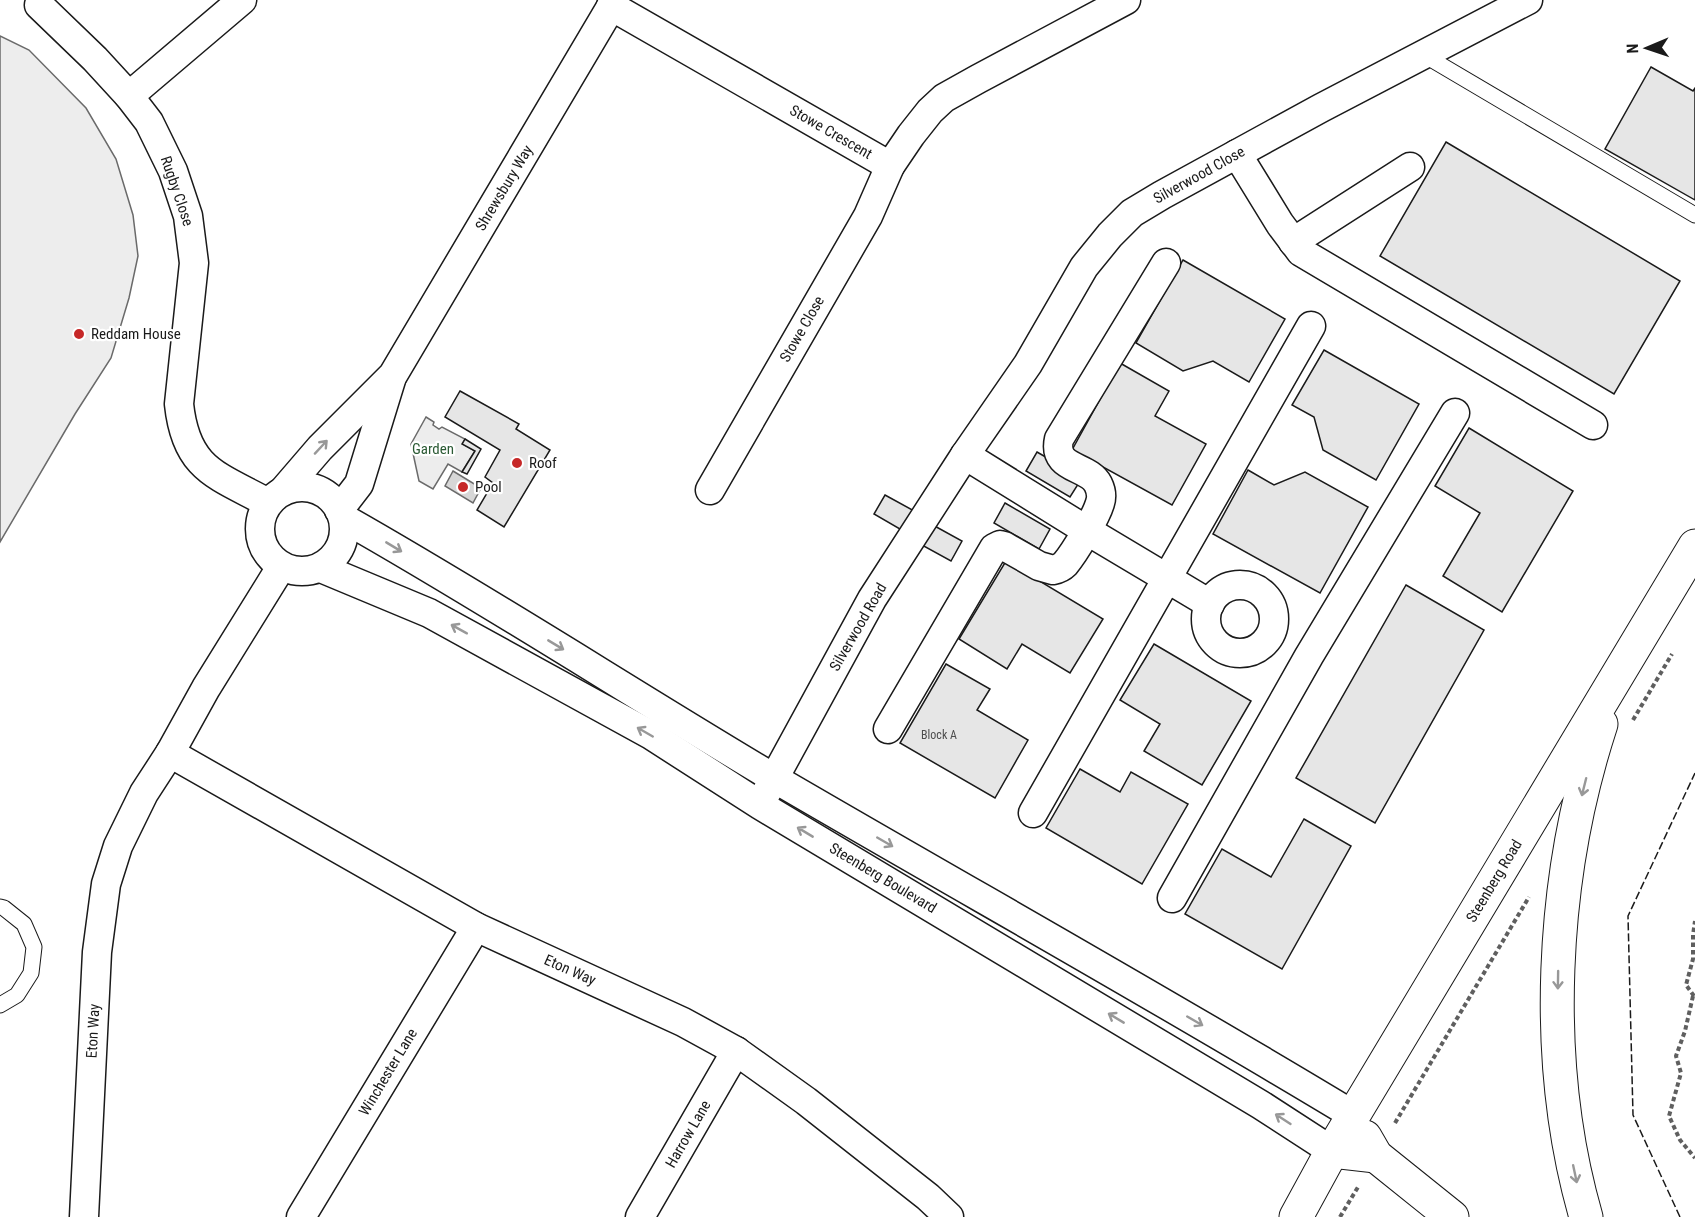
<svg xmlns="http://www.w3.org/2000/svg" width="1695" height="1217" viewBox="0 0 1695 1217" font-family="'Roboto Condensed',sans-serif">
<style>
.built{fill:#ededed;stroke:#6a6a6a;stroke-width:1.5}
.water{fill:#d7d7d7;stroke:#6a6a6a;stroke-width:1.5}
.building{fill:#e6e6e6;stroke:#1a1a1a;stroke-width:1.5}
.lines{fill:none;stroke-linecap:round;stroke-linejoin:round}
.lane-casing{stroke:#1a1a1a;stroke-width:17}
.street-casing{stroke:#1a1a1a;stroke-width:31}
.secondary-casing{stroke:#1a1a1a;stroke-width:35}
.primary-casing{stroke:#1a1a1a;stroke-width:35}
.path{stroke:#5f5f5f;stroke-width:4;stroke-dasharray:4.5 3;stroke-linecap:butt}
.lane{stroke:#fff;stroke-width:15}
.street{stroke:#fff;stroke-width:28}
.secondary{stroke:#fff;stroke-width:33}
.primary{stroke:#fff;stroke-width:33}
.fence{stroke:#1a1a1a;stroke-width:1.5;stroke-dasharray:8 3;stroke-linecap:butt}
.oneway{stroke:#989898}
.poi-dot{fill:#c62828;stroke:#fff;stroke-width:2}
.labels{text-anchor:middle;stroke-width:4.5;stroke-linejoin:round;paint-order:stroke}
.number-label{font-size:12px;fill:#4d4d4d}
.street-label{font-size:15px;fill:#1a1a1a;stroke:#fff}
.poi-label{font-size:15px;fill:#1a1a1a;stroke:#fff;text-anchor:start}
.park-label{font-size:15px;fill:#2b5a34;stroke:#fff}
</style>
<rect width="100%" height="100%" fill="#fff"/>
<g class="built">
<path d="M0,36l29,14 57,58 30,51 17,56 5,41 -9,42 -18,60 -36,56 -75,128z"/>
<path d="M426,417l8,5 -1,3 6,4 3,-2 23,12 -2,5 12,7 -13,21 -14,-8 -15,25 -14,-8 -8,-37z"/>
</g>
<path class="water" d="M453,471l28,17 -8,15 -28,-17z"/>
<g class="building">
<path d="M1651,67l42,24 2,-3v112l-90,-51z"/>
<path d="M1446,142l234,139 -66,113 -234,-138z"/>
<path d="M1183,260l102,59 -36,63 -36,-21 -30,10 -47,-28z"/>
<path d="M1324,350l95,54 -43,76 -53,-30 -9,-33 -22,-12z"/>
<path d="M1120,363l49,28 -14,25 51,28 -34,61 -100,-55z"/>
<path d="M460,391l59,33 -3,5 34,21 -46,77 -27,-17 16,-27 -8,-6 15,-27 -55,-33z"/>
<path d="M1469,428l104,63 -71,121 -59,-36 37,-63 -45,-27z"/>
<path d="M465,439l16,10 -14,25 -5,-2 13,-21 -13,-7z"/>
<path d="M1037,452l45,26 -12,19 -44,-26z"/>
<path d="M1248,470l26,15 31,-13 63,35 -48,86 -107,-59z"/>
<path d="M885,495l31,17 -11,20 -31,-18z"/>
<path d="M1005,503l45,26 -11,20 -45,-26z"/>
<path d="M931,524l31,17 -11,20 -31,-17z"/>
<path d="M1006,561l97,58 -33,54 -48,-29 -15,25 -48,-30z"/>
<path d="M1406,585l78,45 -109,193 -79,-45z"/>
<path d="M1154,644l97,57 -49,84 -58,-34 16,-27 -40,-24z"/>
<path d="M946,664l44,25 -13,21 51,30 -33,58 -95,-55z"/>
<path d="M1080,769l40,23 11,-20 57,32 -46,80 -96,-56z"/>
<path d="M1304,819l47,27 -69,123 -97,-55 37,-65 49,28z"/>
</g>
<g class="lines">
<defs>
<g id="lane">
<path d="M1424,55l271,160"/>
<path d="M0,907l4,1 20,16 10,23 -3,26 -14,22 -17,10"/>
</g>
<g id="street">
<path d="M39,5l56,54 34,37 20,26 24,49 15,45 6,47 -15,141c7,66 38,71 89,99"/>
<path d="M611,6l279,160"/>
<path d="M129,96l113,-96"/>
<path d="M1237,154l43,70 21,28 292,173"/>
<path d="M1293,242l117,-75"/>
<path d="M965,455l121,75 124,74"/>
<circle cx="302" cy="529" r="42"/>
<path d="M710,490l158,-274 22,-50 21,-31 19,-24 14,-13 34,-19 148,-79"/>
<path d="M283,491l37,-43 73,-73 222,-375"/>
<path d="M339,510l20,-26 32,-104"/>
<path d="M343,518c147,83 289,176 434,262 192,112 386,220 576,335"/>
<path d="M321,568l108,45 222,122 109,70 501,300 71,46"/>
<circle cx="1240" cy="619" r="34"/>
<path d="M888,729l106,-181 6,-3 4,1 35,20 14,4c5,-1 9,-3 12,-6 10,-12 31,-47 35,-61 2,-6 1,-13 -2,-19 -10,-19 -46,-14 -39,-45l107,-176"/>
<path d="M170,753l306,174 207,95 53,29 70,50 122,96 21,20"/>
<path d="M765,795l107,-196 93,-144 63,-91 56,-97 26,-32 22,-22 30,-18 159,-87 207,-108"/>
<path d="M1033,813l278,-487"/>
<path d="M1172,898l137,-242 146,-243"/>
<path d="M84,1217l13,-265 9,-68 12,-38 26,-53 26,-40 36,-65 75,-121"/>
<path d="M301,1217l175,-290"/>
<path d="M640,1217l96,-166"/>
</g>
<path id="secondary" d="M1296,1217l36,-66"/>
<g id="primary">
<path d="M1365,1137l11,19 76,61"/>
<path d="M1376,1156l-44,-5 363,-605"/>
<path d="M1586,1217c-45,-156 -35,-340 15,-493"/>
</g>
</defs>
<use href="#lane" class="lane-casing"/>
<use href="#street" class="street-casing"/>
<use href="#secondary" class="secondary-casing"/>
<use href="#primary" class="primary-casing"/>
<g class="path">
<path d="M1633,720l39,-66"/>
<path d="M1693,996l-8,35 -9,25 5,17 -12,43 11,24 15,18"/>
<path d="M1694,996l-8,-11 7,-26v-24l2,-14"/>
<path d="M1395,1123l134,-226"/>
<path d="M1340,1217l18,-30"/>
</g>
<use href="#lane" class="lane"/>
<use href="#street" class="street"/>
<use href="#secondary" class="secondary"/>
<use href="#primary" class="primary"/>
<path class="fence" d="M1680,1217l-47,-102 -5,-199 67,-143"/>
</g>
<defs><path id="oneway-shaft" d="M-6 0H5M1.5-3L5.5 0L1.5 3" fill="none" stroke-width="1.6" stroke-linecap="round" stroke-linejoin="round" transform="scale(1.5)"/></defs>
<g class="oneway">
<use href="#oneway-shaft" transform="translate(321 447) rotate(-47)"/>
<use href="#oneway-shaft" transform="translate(394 547) rotate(31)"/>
<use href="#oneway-shaft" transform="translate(459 629) rotate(-151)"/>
<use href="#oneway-shaft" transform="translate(556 645) rotate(31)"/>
<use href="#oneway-shaft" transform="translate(645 732) rotate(-150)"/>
<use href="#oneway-shaft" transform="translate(1584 787) rotate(104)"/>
<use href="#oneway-shaft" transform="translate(805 832) rotate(-149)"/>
<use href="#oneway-shaft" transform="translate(885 842) rotate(30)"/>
<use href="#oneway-shaft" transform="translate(1558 980) rotate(91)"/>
<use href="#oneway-shaft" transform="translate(1116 1018) rotate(-149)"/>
<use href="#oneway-shaft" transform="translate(1195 1021) rotate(30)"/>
<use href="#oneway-shaft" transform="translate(1283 1119) rotate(-147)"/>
<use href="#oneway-shaft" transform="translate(1575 1174) rotate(78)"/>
</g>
<g class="poi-dot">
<circle cx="79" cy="334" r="6"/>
<circle cx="517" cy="463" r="6"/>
<circle cx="463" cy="487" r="6"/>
</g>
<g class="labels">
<g class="number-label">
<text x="939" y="739">Block A</text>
</g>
<g class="street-label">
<text transform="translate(831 132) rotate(30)" y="5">Stowe Crescent</text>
<text transform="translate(1199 175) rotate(-29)" y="5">Silverwood Close</text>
<text transform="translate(504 188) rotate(-59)" y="5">Shrewsbury Way</text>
<text transform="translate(177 191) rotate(71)" y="5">Rugby Close</text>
<text transform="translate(802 329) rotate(-60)" y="5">Stowe Close</text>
<text transform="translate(858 627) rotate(-60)" y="5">Silverwood Road</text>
<text transform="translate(883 878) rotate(31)" y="5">Steenberg Boulevard</text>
<text transform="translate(1494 881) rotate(-59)" y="5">Steenberg Road</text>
<text transform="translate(570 970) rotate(24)" y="5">Eton Way</text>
<text transform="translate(93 1031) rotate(-87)" y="5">Eton Way</text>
<text transform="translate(388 1072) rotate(-59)" y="5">Winchester Lane</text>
<text transform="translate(688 1134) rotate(-60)" y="5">Harrow Lane</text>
</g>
<g class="poi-label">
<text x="91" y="339">Reddam House</text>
<text x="529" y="468">Roof</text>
<text x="475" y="492">Pool</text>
</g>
<g class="park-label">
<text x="433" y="454">Garden</text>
</g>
</g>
<g transform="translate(1647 48) rotate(268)" stroke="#ffffff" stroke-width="4.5" paint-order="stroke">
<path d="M0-4.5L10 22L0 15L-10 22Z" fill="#1a1a1a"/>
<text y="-9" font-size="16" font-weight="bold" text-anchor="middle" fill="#1a1a1a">N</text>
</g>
</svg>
